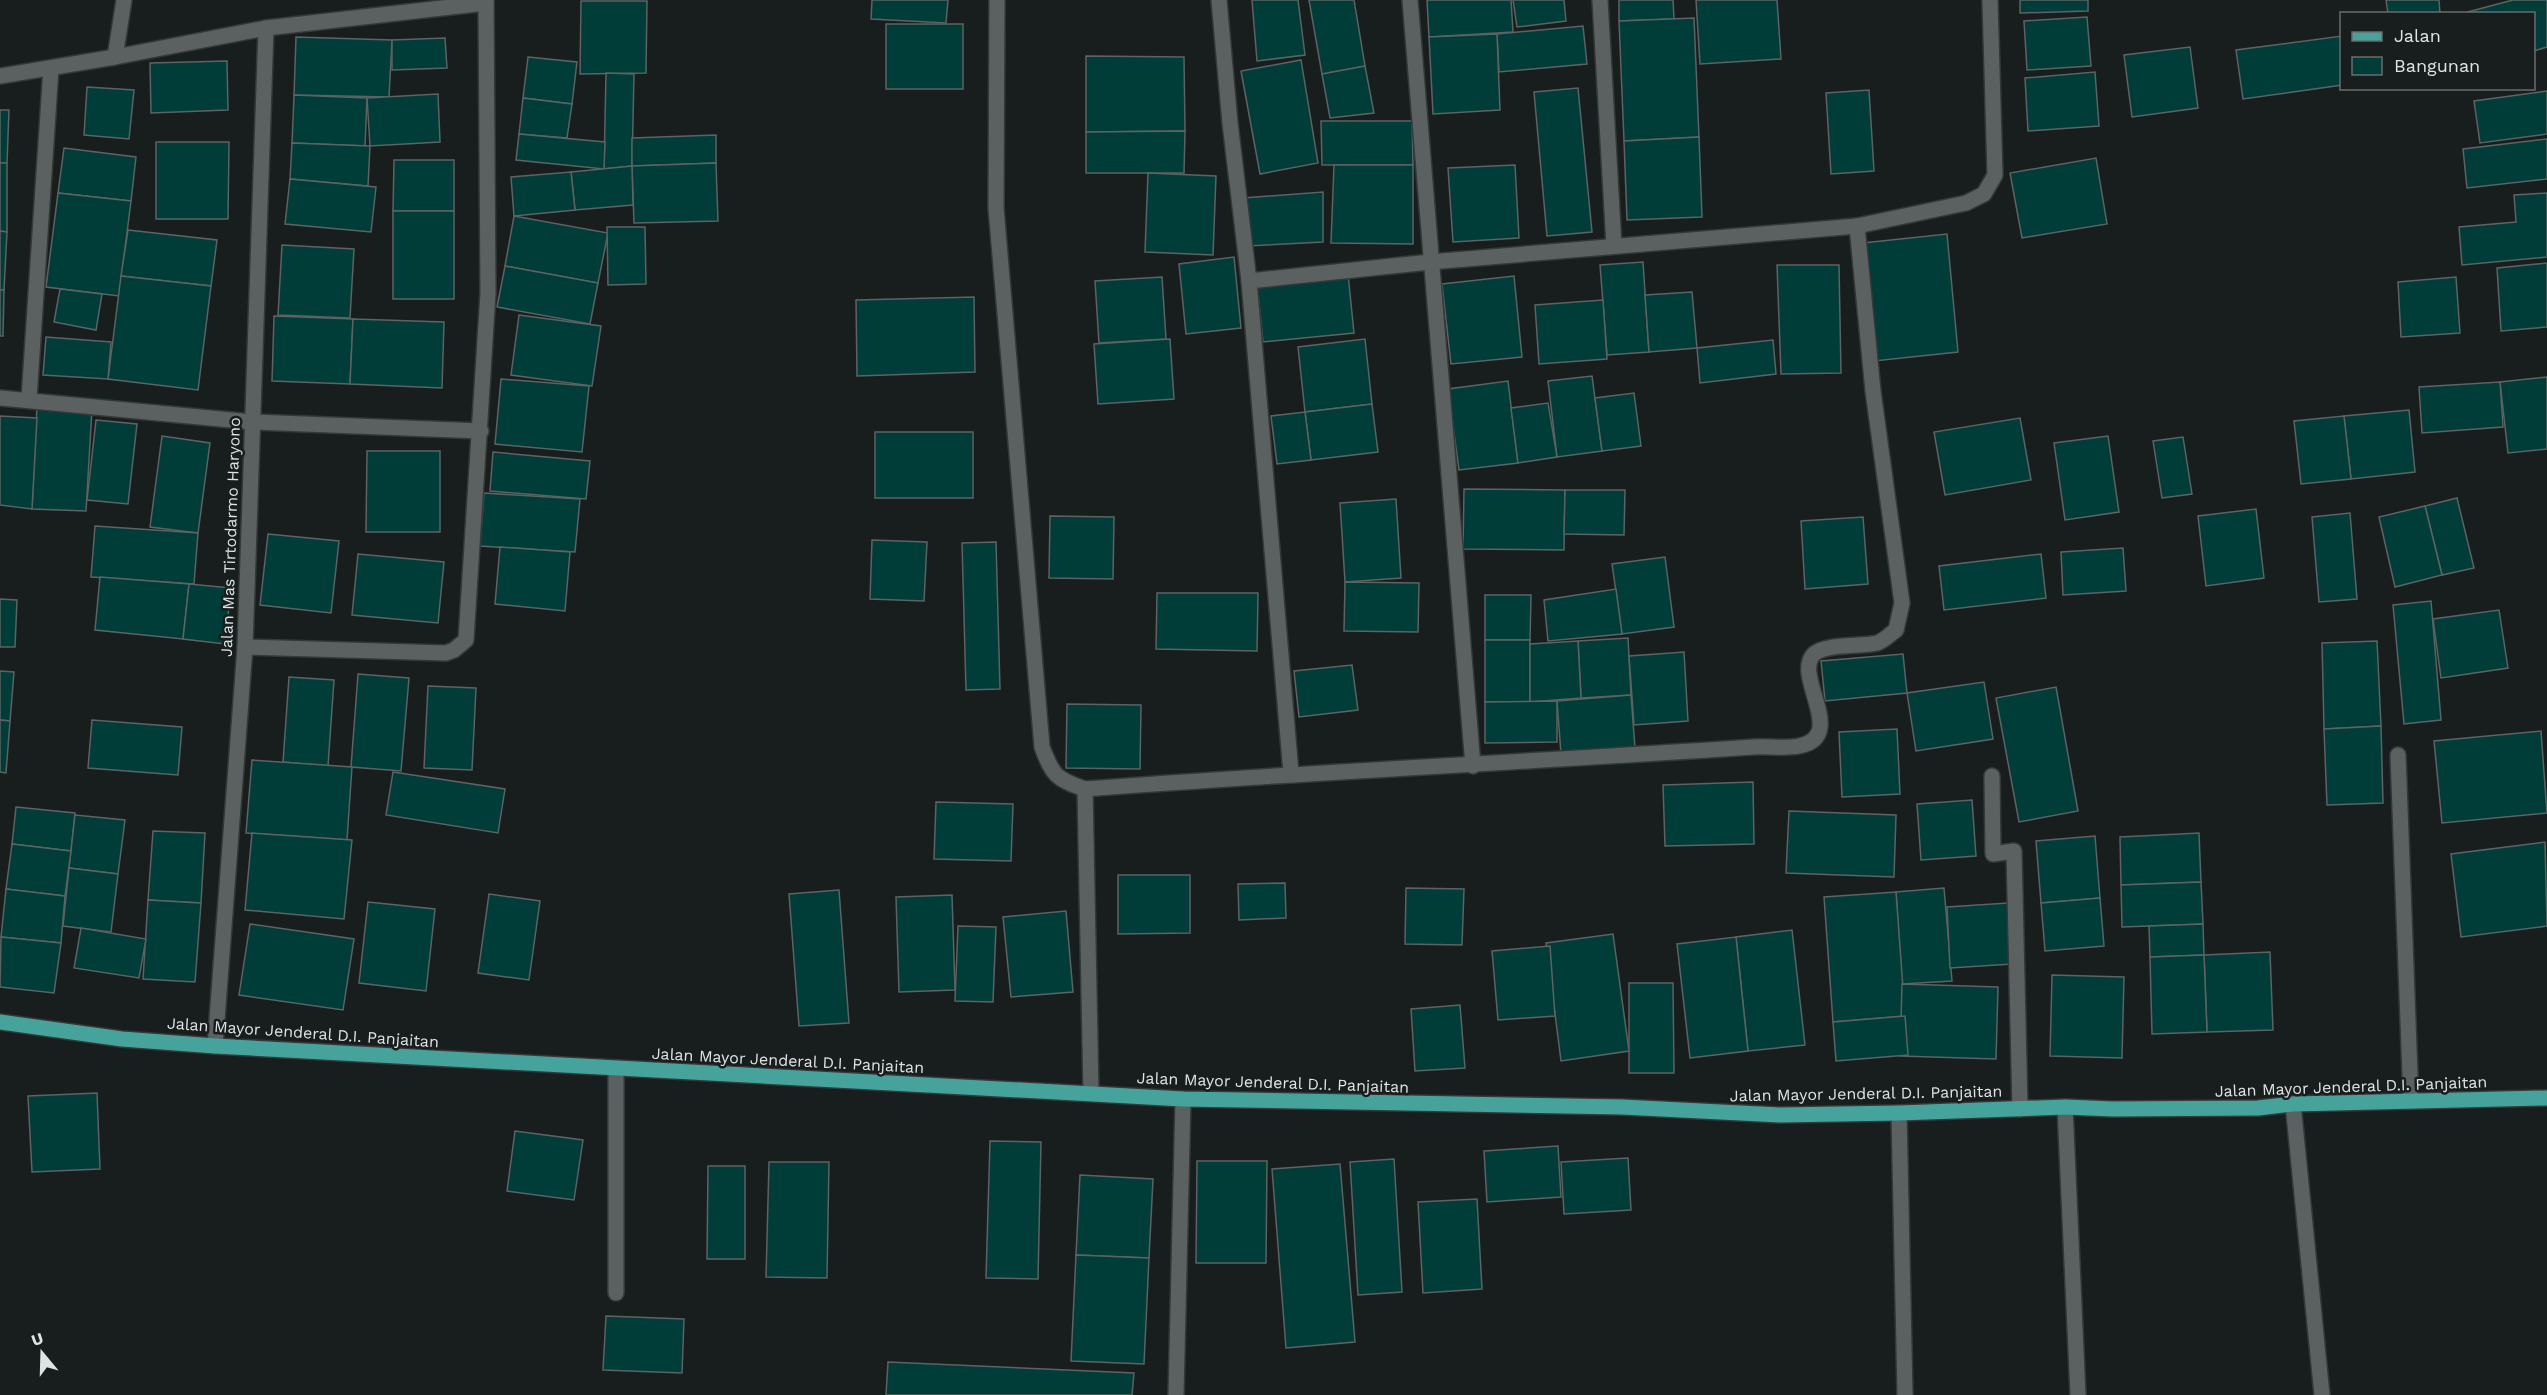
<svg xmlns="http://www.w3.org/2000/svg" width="2547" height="1395" viewBox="0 0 2547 1395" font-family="'Work Sans',sans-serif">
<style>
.building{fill:#003d39;stroke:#5c6362;stroke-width:1.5}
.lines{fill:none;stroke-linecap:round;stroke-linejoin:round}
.minor-casing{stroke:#343837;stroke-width:18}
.major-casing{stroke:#343837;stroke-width:18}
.minor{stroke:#5a6160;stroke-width:15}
.major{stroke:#45a39c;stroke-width:15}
.labels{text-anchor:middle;stroke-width:5;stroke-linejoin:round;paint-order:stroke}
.street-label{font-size:16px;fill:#dfe3e3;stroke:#181e1d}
</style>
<rect width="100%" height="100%" fill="#181e1d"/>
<g class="building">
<path d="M872,0h76l-2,23 -75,-4z"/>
<path d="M1252,0h46l7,55 -48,6z"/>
<path d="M1309,0h45l11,66 -43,8z"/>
<path d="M1427,0h84l2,32 -84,5z"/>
<path d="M1513,0h51l2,21 -49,6z"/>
<path d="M1619,0h54l1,19 -55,2z"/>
<path d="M1696,0h81l4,59 -81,5z"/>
<path d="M2020,0h68v11l-68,2z"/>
<path d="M2386,0h53l1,14h-52z"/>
<path d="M2513,0h34v47l-13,4v-37h-74z"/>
<path d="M581,1h66l-1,72 -66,1z"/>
<path d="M2087,17l4,49 -64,4 -3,-49z"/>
<path d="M1694,18l5,119 -75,4 -5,-120z"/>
<rect x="886" y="24" width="77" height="65"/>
<path d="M1583,26l4,38 -88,8 -2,-38z"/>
<path d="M1497,34l3,76 -67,4 -4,-77z"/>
<path d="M2342,36v49l-99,14 -7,-49z"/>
<path d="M296,37l96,3 -3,57 -95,-2z"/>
<path d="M445,38l2,30 -55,2v-30z"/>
<path d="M2190,47l8,61 -66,9 -8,-62z"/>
<path d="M1086,56l98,1 1,74 -99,1z"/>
<path d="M528,57l49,5 -5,42 -49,-6z"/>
<path d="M1301,60l17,103 -58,11 -19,-103z"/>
<path d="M227,61l1,49 -77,3 -1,-50z"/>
<path d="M1365,66l9,47 -44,5 -8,-44z"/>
<path d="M2095,72l4,54 -71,5 -3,-53z"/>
<path d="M606,73l28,1 -2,92 -28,3z"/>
<path d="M87,87l47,3 -5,49 -45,-4z"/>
<path d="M1578,88l14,144 -45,4 -13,-144z"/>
<path d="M1869,90l5,81 -43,3 -5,-81z"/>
<path d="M2547,91v43l-67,9 -6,-42z"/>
<path d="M438,94l2,48 -70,4 -3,-48z"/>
<path d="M294,95l73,3 -2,48 -73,-3z"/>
<path d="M523,98l49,6 -5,34 -48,-4z"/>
<path d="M0,110h9l-2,53h-7z"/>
<path d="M1321,121h91l1,44h-91z"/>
<path d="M1185,131l-1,42h-98v-41z"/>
<path d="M519,134l86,8 -1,27 -88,-9z"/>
<path d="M716,135v28l-84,3v-28z"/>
<path d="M1699,137l3,80 -75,3 -3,-79z"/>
<path d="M2547,139v40l-80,9 -4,-39z"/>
<path d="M156,142h73l-1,77h-72z"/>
<path d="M292,143l78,3 -2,40 -78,-7z"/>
<path d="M64,148l72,9 -5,44 -73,-8z"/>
<path d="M2096,158l11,66 -85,14 -12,-65z"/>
<path d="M394,160h60v51h-61z"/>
<path d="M0,163h7v69l-7,-1z"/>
<path d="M716,163l2,58 -84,2 -2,-57z"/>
<path d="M1334,165h79v79l-82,-1z"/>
<path d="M1515,165l4,73 -66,4 -5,-74z"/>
<path d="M632,166l1,39 -58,5 -4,-38z"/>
<path d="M571,172l4,38 -61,6 -3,-39z"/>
<path d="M1148,173l68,3 -3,79 -68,-3z"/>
<path d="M290,179l86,8 -5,45 -86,-8z"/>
<path d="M1323,192v50l-76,4 -4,-48z"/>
<path d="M58,193l73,8 -12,95 -73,-9z"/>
<path d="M2547,193v64l-85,8 -3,-38 57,-5 -2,-27z"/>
<rect x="393" y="211" width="61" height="88"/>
<path d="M514,216l94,17 -10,50 -93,-17z"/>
<path d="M607,227h38l1,57 -38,1z"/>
<path d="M128,230l89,10 -6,46 -90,-10z"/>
<path d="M0,231l7,1 -3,58h-4z"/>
<path d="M1947,234l11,118 -84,9 -11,-118z"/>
<path d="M282,245l72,4 -4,69 -72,-3z"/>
<path d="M1234,257l7,71 -55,6 -7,-70z"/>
<path d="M1643,262l6,90 -42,3 -7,-90z"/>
<path d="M2547,263v64l-46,4 -4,-63z"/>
<path d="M1777,265h62l2,108 -60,1z"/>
<path d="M505,266l93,17 -8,41 -93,-17z"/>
<path d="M1348,274l6,59 -91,9 -6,-59z"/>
<path d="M121,276l90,10 -13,104 -90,-11z"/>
<path d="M1514,276l8,81 -71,7 -9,-80z"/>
<path d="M1162,277l4,62 -67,4 -4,-62z"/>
<path d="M2456,277l4,56 -59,4 -3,-55z"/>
<path d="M60,289l42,5 -6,36 -42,-8z"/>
<path d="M0,290h4l-1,46h-3z"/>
<path d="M1692,292l5,56 -48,4 -4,-57z"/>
<path d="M974,297l1,75 -118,4 -1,-76z"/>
<path d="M1603,300l4,59 -68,5 -4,-59z"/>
<path d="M519,315l82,11 -9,60 -81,-11z"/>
<path d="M274,316l79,3 -3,65 -78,-3z"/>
<path d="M353,319l91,3 -2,66 -92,-4z"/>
<path d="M46,337l65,5 -3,37 -65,-4z"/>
<path d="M1170,339l4,60 -76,5 -4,-60z"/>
<path d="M1365,339l7,65 -67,8 -7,-65z"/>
<path d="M1773,340l3,34 -76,9 -3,-35z"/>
<path d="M1592,376l10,75 -45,6 -9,-76z"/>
<path d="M2547,377v72l-39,4 -8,-71z"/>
<path d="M501,379l88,7 -7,66 -87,-8z"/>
<path d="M1508,381l10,82 -59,7 -11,-81z"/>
<path d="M2500,382l3,45 -81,6 -3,-46z"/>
<path d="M1634,393l7,53 -39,5 -7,-53z"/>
<path d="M1548,403l9,54 -39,6 -7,-55z"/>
<path d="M1372,404l6,48 -67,8 -6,-48z"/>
<path d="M37,406l55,3 -6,102 -54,-2z"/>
<path d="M2409,410l6,62 -64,7 -7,-63z"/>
<path d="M1305,412l6,48 -34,4 -6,-48z"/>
<path d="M0,416l37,2 -5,91 -32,-4z"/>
<path d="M2344,416l7,63 -50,5 -7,-63z"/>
<path d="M2020,418l11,62 -86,15 -11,-63z"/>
<path d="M96,420l41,4 -9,80 -41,-4z"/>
<rect x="875" y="432" width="98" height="66"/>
<path d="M162,436l48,7 -12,90 -48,-6z"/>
<path d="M2108,436l11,76 -54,8 -11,-77z"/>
<path d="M2183,437l9,57 -30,4 -9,-57z"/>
<path d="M367,451h73v81h-74z"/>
<path d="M493,452l97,9 -4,38 -96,-8z"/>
<path d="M1464,489l101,1 -1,60 -101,-1z"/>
<path d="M1565,490h60l-1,45 -60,-1z"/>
<path d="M484,493l96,6 -5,53 -95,-6z"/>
<path d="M2457,498l17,70 -32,7 -17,-69z"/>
<path d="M1396,499l5,79 -56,4 -5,-79z"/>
<path d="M2425,506l17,69 -47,12 -16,-70z"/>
<path d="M2256,509l8,69 -58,8 -8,-70z"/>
<path d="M2350,513l7,86 -38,3 -7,-85z"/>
<path d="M1050,516l64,1 -1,62 -64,-1z"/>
<path d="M1863,517l5,67 -63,5 -4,-68z"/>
<path d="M95,526l103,7 -4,51 -103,-7z"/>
<path d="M268,534l71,7 -8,72 -71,-8z"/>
<path d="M872,540l55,2 -3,59 -54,-2z"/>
<path d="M996,542l4,147 -34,1 -4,-147z"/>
<path d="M500,547l70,5 -5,59 -70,-7z"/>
<path d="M2123,548l3,43 -63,4 -2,-43z"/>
<path d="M358,554l86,8 -6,61 -86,-8z"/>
<path d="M2041,554l5,44 -102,12 -5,-44z"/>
<path d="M1665,557l9,70 -52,7 -10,-70z"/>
<path d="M100,577l89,7 -6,55 -88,-9z"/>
<path d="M1345,582l74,1 -1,49 -74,-1z"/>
<path d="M189,584l42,4 -6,56 -42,-5z"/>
<path d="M1616,589l6,45 -74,7 -4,-41z"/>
<path d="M1157,593h101l-1,58 -101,-2z"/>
<path d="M1485,595h46l-1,45h-45z"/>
<path d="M0,599l17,1 -2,47h-15z"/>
<path d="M2431,601l10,119 -37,4 -11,-119z"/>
<path d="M2499,610l9,58 -67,10 -8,-59z"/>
<path d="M1628,638l3,57 -50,3 -3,-57z"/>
<rect x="1485" y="640" width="45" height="62"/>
<path d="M1578,641l3,57 -51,4v-58z"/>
<path d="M2377,641l4,85 -57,3 -2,-86z"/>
<path d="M1684,652l4,69 -54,4 -5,-69z"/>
<path d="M1903,654l4,39 -82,8 -4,-40z"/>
<path d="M1352,665l6,45 -59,7 -5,-46z"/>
<path d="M0,671l14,1 -4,49 -10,-1z"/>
<path d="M358,674l51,4 -8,93 -50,-4z"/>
<path d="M289,677l45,3 -6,86 -45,-4z"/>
<path d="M1984,682l9,57 -77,12 -9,-58z"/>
<path d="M428,686l48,2 -4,82 -48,-2z"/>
<path d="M2056,687l22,124 -59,11 -23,-124z"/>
<path d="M1631,695l4,53 -74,6 -4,-53z"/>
<path d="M1557,701v41l-72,1v-41z"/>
<path d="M1067,704l74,1 -1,64 -74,-1z"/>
<path d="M0,720l10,1 -4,52 -6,-1z"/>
<path d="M92,720l90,7 -4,48 -90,-7z"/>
<path d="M2381,726l2,77 -56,2 -3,-76z"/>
<path d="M1897,729l3,65 -58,3 -3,-65z"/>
<path d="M2541,731l6,82 -105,10 -8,-82z"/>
<path d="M252,760l100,7 -5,73 -101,-7z"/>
<path d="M393,772l112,17 -7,44 -112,-18z"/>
<path d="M1753,782l1,62 -89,2 -2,-61z"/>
<path d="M1972,800l4,56 -55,4 -4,-56z"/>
<path d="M936,802l77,2 -2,57 -77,-2z"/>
<path d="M16,807l59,6 -4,38 -59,-7z"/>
<path d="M1789,811l107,4 -2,62 -108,-4z"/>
<path d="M75,815l50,5 -7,54 -49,-6z"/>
<path d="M153,831l52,2 -4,70 -53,-3z"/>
<path d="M252,833l100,7 -8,79 -99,-9z"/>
<path d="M2199,833l2,49 -80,3 -1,-48z"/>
<path d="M2095,836l5,62 -59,5 -5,-62z"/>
<path d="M2545,842l2,84 -86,11 -10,-83z"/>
<path d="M12,844l59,7 -6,45 -59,-7z"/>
<path d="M69,868l49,6 -7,58 -48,-6z"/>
<path d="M1118,875h72v58l-72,1z"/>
<path d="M2201,882l2,42 -81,3 -1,-42z"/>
<path d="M1285,883l1,35 -47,2 -1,-36z"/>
<path d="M1406,888l58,1 -2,56 -57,-1z"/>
<path d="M1944,888l8,93 -50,3 -6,-92z"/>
<path d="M6,889l59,7 -4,47 -60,-6z"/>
<path d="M839,890l10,133 -50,3 -10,-132z"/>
<path d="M1896,892l9,124 -72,6 -9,-125z"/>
<path d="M489,894l51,7 -11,79 -51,-7z"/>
<path d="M952,895l3,95 -56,2 -3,-95z"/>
<path d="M2100,898l4,48 -59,5 -4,-48z"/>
<path d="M148,900l53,3 -6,79 -52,-3z"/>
<path d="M368,902l67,7 -9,82 -67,-8z"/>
<path d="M2008,903l4,61 -62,4 -3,-61z"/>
<path d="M1066,911l7,81 -62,5 -8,-80z"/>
<path d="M250,924l104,15 -11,71 -104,-15z"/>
<path d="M2203,924l1,31 -54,2 -1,-31z"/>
<path d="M958,926l38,1 -3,75 -38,-1z"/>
<path d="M81,928l65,11 -7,39 -65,-10z"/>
<path d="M1792,930l13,115 -57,6 -12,-114z"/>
<path d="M1613,934l16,117 -68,10 -15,-118z"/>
<path d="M1,937l60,6 -7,50 -54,-6z"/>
<path d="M1736,937l12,114 -58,7 -13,-114z"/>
<path d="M1550,946l5,70 -57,4 -6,-69z"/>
<path d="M2270,952l3,78 -66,2 -3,-77z"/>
<path d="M2204,955l3,77 -55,2 -2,-77z"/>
<path d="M2052,975l72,2 -2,81 -72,-2z"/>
<path d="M1629,983h44l1,90h-45z"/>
<path d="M1902,984l96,3 -2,72 -96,-3z"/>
<path d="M1460,1005l5,63 -50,3 -4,-62z"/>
<path d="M1905,1016l3,39 -72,6 -3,-39z"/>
<path d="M97,1093l3,76 -68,3 -4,-76z"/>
<path d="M515,1131l68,9 -9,60 -67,-9z"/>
<path d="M990,1141l51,1 -3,137 -52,-1z"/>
<path d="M1558,1146l3,51 -74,5 -3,-51z"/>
<path d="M1628,1158l3,52 -67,4 -3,-52z"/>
<path d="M1394,1159l8,133 -44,3 -8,-133z"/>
<path d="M1197,1161h70l-1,102h-70z"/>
<path d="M769,1162h60l-2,116 -61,-1z"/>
<path d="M1340,1164l15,178 -69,6 -14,-179z"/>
<path d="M708,1166h37v93h-38z"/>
<path d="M1080,1175l73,4 -4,79 -73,-3z"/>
<path d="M1477,1199l5,90 -59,4 -5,-91z"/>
<path d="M1076,1255l73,3 -5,106 -73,-3z"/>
<path d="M606,1316l78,3 -2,54 -79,-3z"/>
<path d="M888,1362l246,11 -2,22h-246z"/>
</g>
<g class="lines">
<defs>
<g id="minor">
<path d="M997,0l-1,208 46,539c11,29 14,32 43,42l6,304"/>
<path d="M1219,0l11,123 19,158 42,492"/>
<path d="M1410,0l63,766"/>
<path d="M1600,0l14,246"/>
<path d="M115,57l9,-57"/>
<path d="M0,76l115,-19 151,-29 220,-25"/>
<path d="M1249,281l181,-19 427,-36 109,-23 18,-9 11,-19 -5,-175"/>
<path d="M0,398l252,24 229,9"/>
<path d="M29,399l22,-331"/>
<path d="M245,647l201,6 8,-3 12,-10 22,-347 -2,-293"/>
<path d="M2398,755l13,346"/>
<path d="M1992,776l1,78 21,-3 6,258"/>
<path d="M1085,789c222,-17 445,-27 668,-42 14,-1 32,2 46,-1 50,-10 -7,-70 15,-92 12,-11 47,-7 63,-11 7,-2 13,-9 19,-13l6,-27 -29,-212 -16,-165"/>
<path d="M215,1046l30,-399 21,-619"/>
<path d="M2293,1104l29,291"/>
<path d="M2065,1107l13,288"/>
<path d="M1899,1113l6,282"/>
<path d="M616,1293v-224"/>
<path d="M1176,1395l7,-296"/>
</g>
<path id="major" d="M0,1022l122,17 93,7 968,53 439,8 158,8 119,-2 166,-6 48,2 145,-1 35,-4 254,-6"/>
</defs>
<use href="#minor" class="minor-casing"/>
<use href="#major" class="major-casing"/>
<use href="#minor" class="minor"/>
<use href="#major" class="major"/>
</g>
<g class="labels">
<g class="street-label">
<text transform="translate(230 537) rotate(-88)" y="6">Jalan Mas Tirtodarmo Haryono</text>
<text transform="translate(303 1032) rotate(4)" y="6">Jalan Mayor Jenderal D.I. Panjaitan</text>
<text transform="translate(788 1060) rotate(3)" y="6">Jalan Mayor Jenderal D.I. Panjaitan</text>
<text transform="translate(1273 1082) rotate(2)" y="6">Jalan Mayor Jenderal D.I. Panjaitan</text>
<text transform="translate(2351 1086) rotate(-2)" y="6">Jalan Mayor Jenderal D.I. Panjaitan</text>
<text transform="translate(1866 1093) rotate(-1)" y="6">Jalan Mayor Jenderal D.I. Panjaitan</text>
</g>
</g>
<rect x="2340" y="12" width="195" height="78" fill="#181e1d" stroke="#686d6c" stroke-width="1.5"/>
<rect x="2352" y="32" width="30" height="9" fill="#45a39c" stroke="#686d6c" stroke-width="1.5"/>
<text x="2394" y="42" font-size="18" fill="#dfe3e3">Jalan</text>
<rect x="2352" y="57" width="30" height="18" fill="#003d39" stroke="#686d6c" stroke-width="1.5"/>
<text x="2394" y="72" font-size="18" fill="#dfe3e3">Bangunan</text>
<g transform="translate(42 1353) rotate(341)" stroke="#181e1d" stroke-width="4.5" paint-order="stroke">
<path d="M0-4.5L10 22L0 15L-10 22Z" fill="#dfe3e3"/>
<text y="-9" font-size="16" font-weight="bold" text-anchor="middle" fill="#dfe3e3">U</text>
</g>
</svg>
